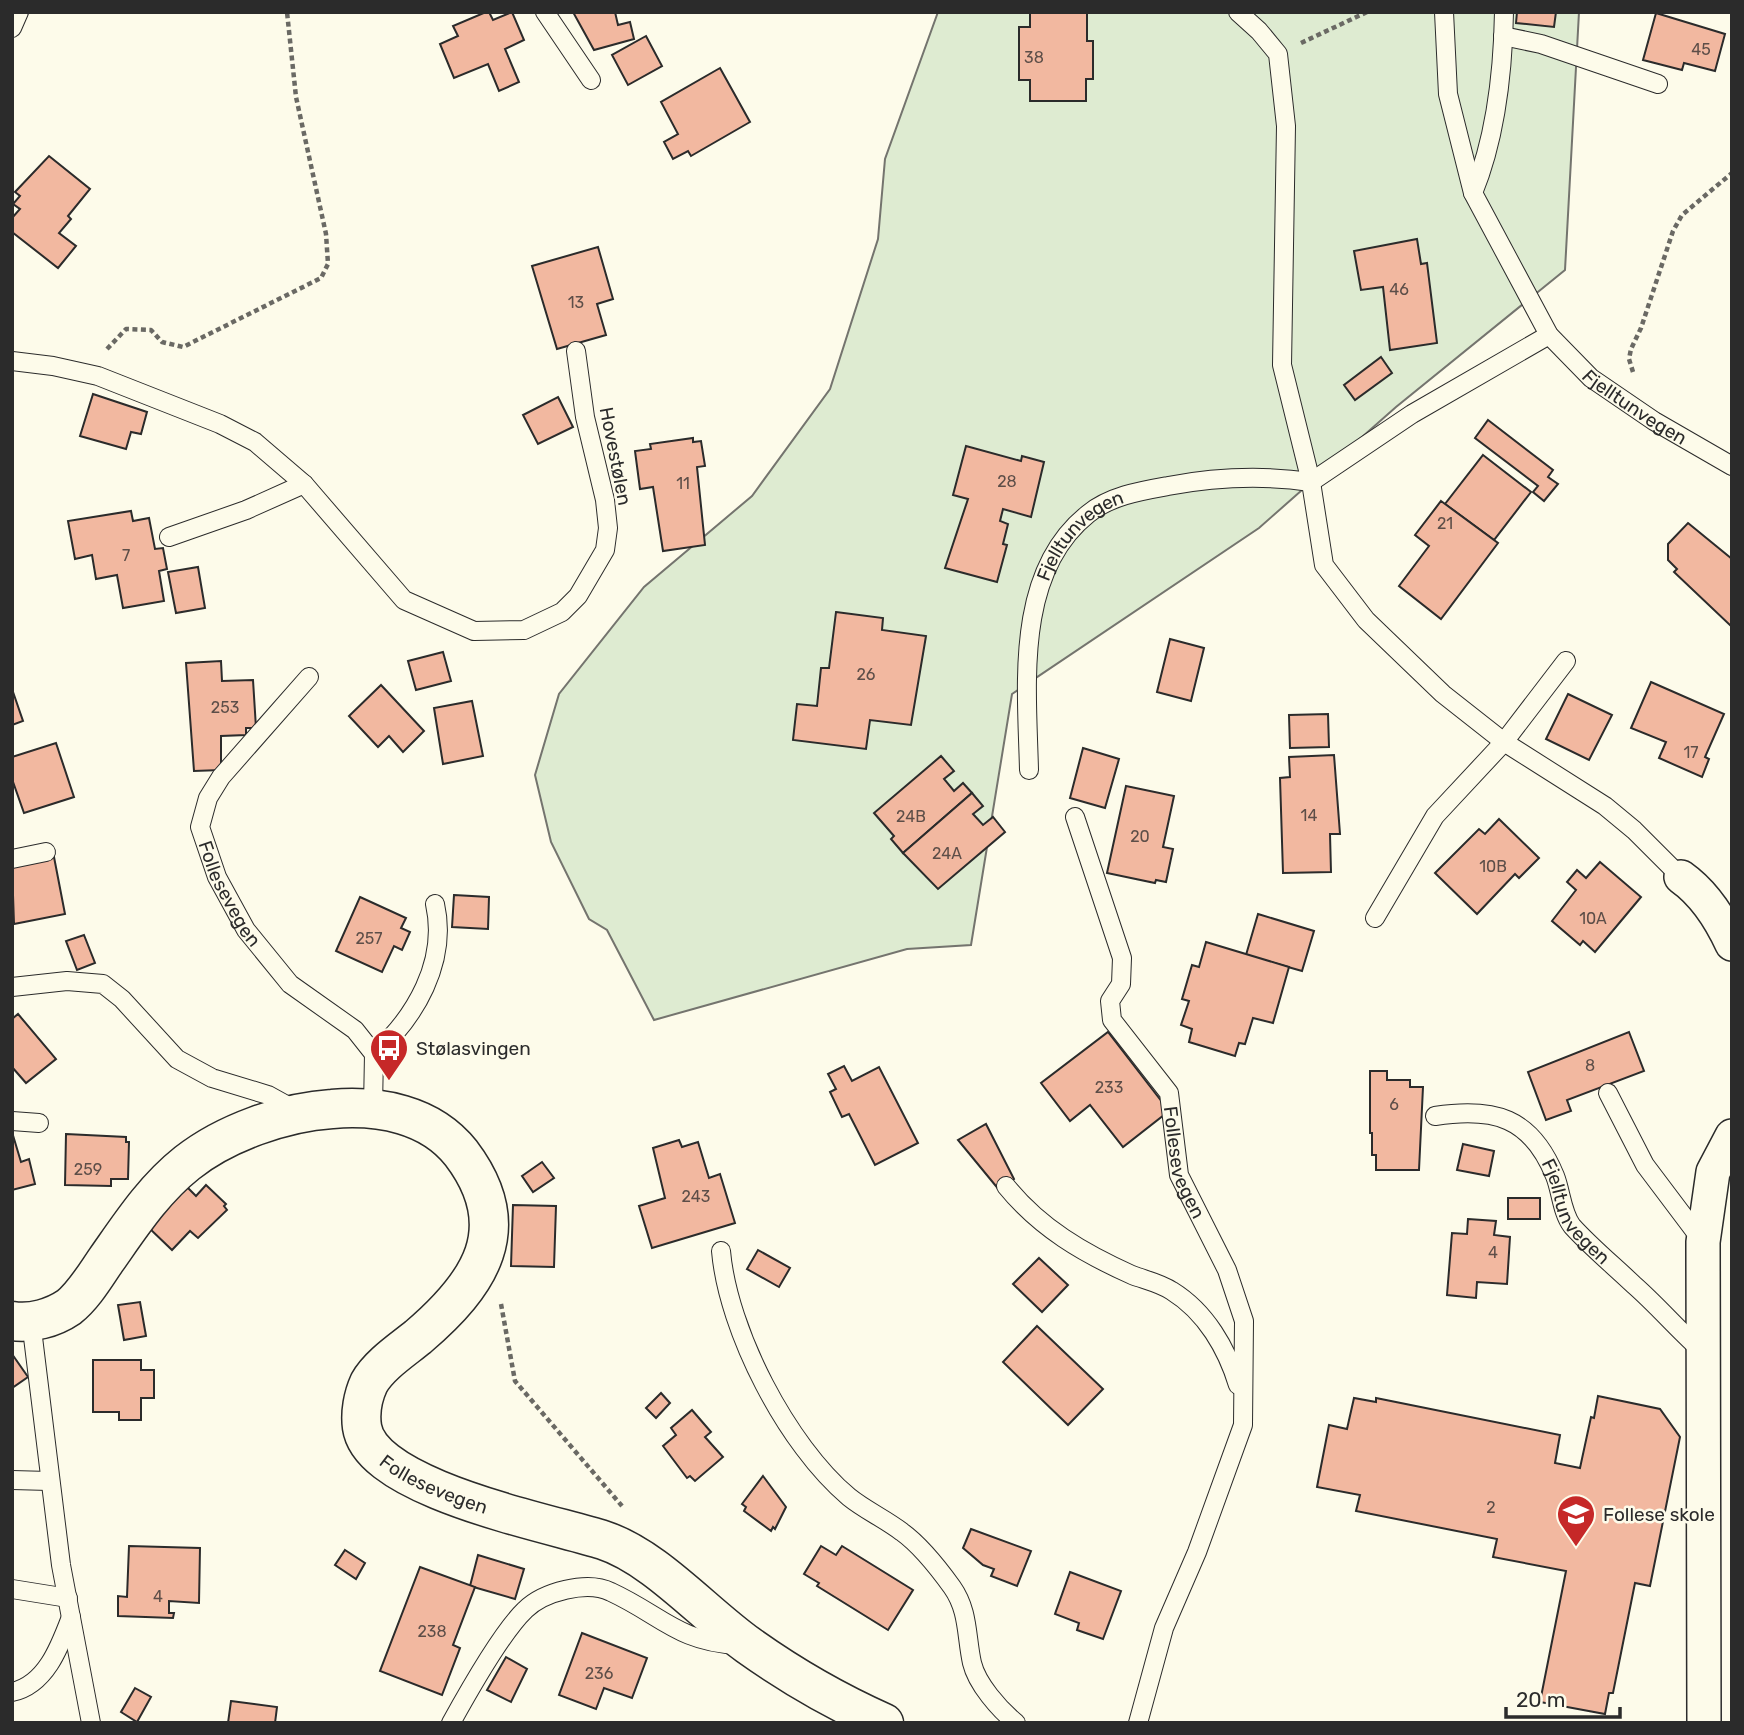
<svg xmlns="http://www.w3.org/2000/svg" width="1744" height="1735" viewBox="0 0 1744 1735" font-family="Rubik,sans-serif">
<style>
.green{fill:#deebd1;stroke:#74746e;stroke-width:2}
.building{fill:#f2b8a0;stroke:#2b2b2b;stroke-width:2}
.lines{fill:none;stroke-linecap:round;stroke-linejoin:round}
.service-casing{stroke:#2b2b2b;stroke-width:20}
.minor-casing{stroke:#2b2b2b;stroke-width:36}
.secondary-casing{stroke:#2b2b2b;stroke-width:41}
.path{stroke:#6a6964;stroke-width:4.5;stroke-dasharray:5 3.5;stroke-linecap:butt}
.service{stroke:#fdfbea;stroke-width:18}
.minor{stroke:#fdfbea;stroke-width:33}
.secondary{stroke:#fdfbea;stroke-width:38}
.labels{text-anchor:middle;stroke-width:5;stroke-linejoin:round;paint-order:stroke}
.number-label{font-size:16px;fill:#5d4e48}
.street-label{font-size:19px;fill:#2b2b2b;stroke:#fdfbea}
.poi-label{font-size:19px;fill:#2b2b2b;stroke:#fdfbea;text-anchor:start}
</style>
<rect width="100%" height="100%" fill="#fdfbea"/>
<path class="green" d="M938,12h641l-14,258 -169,137 -137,121 -247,166 -41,251 -64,4 -253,71 -47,-90 -18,-11 -38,-77 -16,-67 24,-81 85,-107 108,-91 78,-107 48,-150 7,-80z"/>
<g class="building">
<path d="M486,12h3l4,8 19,-8 12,28 -19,9 14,33 -20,9 -11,-27 -34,14 -14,-34 18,-8 -5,-10z"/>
<path d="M573,12h42l3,13 12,-3 4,17 -40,11z"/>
<path d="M1030,12h57v29h6v38h-7v22h-56v-21h-11v-53h11z"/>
<path d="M1517,12h39l-2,15 -38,-4z"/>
<path d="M1656,13l69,21 -10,37 -31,-8 -2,7 -39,-10z"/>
<path d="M646,36l16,30 -34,19 -16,-30z"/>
<path d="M720,68l30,54 -59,34 -3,-5 -15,8 -9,-17 14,-8 -17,-32z"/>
<path d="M49,156l41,33 -22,27 3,3 -12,14 17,13 -18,22 -46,-36v-14l8,-9 -7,-5 7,-8 -5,-4z"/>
<path d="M1417,239l4,25 6,-1 10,80 -47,7 -7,-63 -22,3 -7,-39z"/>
<path d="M598,247l15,52 -16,5 9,31 -49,14 -25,-83z"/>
<path d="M1381,357l11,16 -37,27 -11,-15z"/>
<path d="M93,394l54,18 -6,22 -10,-2 -5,17 -46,-13z"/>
<path d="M558,397l15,30 -35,17 -15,-29z"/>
<path d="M1488,420l65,50 -5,7 10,7 -14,17 -11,-9 5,-6 -63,-48z"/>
<path d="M693,438v4l8,-1 4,25 -8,1 8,78 -42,6 -10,-64 -13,2 -5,-38 16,-2 -1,-5z"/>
<path d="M966,446l55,15 1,-5 22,6 -13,55 -28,-8 -3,12 8,3 -5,20 4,1 -10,37 -52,-14 23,-69 -15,-4z"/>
<path d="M1483,455l48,37 -37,48 -49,-36z"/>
<path d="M1441,501l57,42 -57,76 -42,-33 30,-40 -14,-11z"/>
<path d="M131,511l2,10 16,-3 6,31 8,-1 4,21 -8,2 5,30 -41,7 -6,-33 -21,4 -4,-24 -17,4 -7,-38z"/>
<path d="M1688,523l44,36v68l-58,-55 3,-3 -9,-9v-16z"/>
<path d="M198,567l7,41 -29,5 -8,-41z"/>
<path d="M836,612l47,6 -1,12 44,6 -15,89 -41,-5 -4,29 -73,-9 4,-36 20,2 4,-38h8z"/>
<path d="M1170,639l34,9 -13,53 -34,-9z"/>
<path d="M443,652l8,29 -35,9 -8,-29z"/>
<path d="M221,661l1,20 31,-1 3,48h-10v7l-25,1v34l-27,1 -8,-108z"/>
<path d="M1651,682l73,32 -19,43 4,2 -7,18 -43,-19 7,-16 -35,-14z"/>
<path d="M381,685l43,46 -21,21 -14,-16 -11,11 -29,-31z"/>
<path d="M12,689l11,32 -11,4z"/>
<path d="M1568,694l44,21 -23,45 -43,-21z"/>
<path d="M472,701l11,55 -40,8 -9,-56z"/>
<path d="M1328,714l1,33 -39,1 -1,-33z"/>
<path d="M56,743l18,54 -50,16 -12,-34v-22z"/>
<path d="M1083,748l36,11 -14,49 -35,-10z"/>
<path d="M1334,755l6,79h-10l1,38 -48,1 -3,-95 10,-1 -1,-20z"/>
<path d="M941,756l13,15 -10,8 10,12 9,-8 9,10 -69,60 -12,-14 3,-3 -20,-23z"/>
<path d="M1126,786l48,10 -11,51 10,2 -7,33 -10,-2 -1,3 -48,-10z"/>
<path d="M972,793l11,13 -10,8 10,11 10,-8 12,15 -67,57 -35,-36z"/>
<path d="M1499,819l40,39 -20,20 -4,-4 -38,40 -42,-41 44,-44 6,5z"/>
<path d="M54,857l11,57 -51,10 -2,-58z"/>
<path d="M1600,862l41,35 -46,55 -12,-11 -3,4 -28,-24 24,-31 -9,-8 10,-12 9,8z"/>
<path d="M454,895l35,2 -1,32 -36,-2z"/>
<path d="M360,897l46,21 -5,10 9,4 -8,18 -8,-4 -12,26 -46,-21z"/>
<path d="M1258,914l56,17 -12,40 -56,-16z"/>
<path d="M84,935l11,28 -18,7 -11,-29z"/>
<path d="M1206,942l83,25 -16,56 -20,-5 -8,26 -6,-1 -4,13 -46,-14 3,-13 -11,-4 8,-24 -7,-2 10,-34 7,2z"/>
<path d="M18,1014l38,45 -30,24 -14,-16v-48z"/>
<path d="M1108,1032l61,79 -46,36 -33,-42 -20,16 -29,-38z"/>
<path d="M1629,1032l15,39 -77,29 4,11 -25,9 -18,-48z"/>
<path d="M844,1066l8,15 27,-14 39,76 -43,22 -26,-51 -7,3 -12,-25 6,-3 -8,-15z"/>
<path d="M1370,1071h17v9h23v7h13l-4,83h-43v-15h-4v-22h-2z"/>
<path d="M986,1124l28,55 -14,12 -42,-51z"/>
<path d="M12,1132l9,30 8,-3 6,25 -23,6z"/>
<path d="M66,1134l60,3v5h3l-1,37h-17v7l-46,-1z"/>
<path d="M679,1140l3,7 16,-5 11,36 11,-4 15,49 -83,25 -13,-42 26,-8 -12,-50z"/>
<path d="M1463,1144l31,7 -5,25 -32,-6z"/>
<path d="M542,1162l12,16 -21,14 -11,-16z"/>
<path d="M206,1185l20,19 -2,2 3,4 -29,28 -8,-7 -18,19 -24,-23 38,-41 10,10z"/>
<rect x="1508" y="1198" width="32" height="21"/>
<path d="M513,1205l43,1 -2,61 -43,-1z"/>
<path d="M1468,1219l28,2 -2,14 16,2 -3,47 -30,-2 -1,16 -29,-3 5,-62 15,1z"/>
<path d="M758,1250l32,18 -11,19 -32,-18z"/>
<path d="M1039,1258l29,27 -26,27 -29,-28z"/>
<path d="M140,1302l6,34 -22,4 -6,-35z"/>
<path d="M1037,1326l66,63 -35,36 -65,-63z"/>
<path d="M12,1354l16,23 -16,11z"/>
<path d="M93,1360h48v10h13v28h-13v22h-22v-8h-26z"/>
<path d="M661,1393l9,10 -14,15 -10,-10z"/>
<path d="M1598,1396l62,13 20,28 -30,149 -15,-3 -22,110h-4l-4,21 -65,-12 26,-131 -73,-14 4,-18 -141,-28 4,-16 -43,-8 12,-62 18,4 7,-31 22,4v-4l184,37 -5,28 25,5 11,-51 3,1z"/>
<path d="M692,1410l19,22 -6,5 18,20 -28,24 -5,-5 -3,2 -24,-32 13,-11 -5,-7z"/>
<path d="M763,1476l23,31 -11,22 -2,-2 -2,4 -27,-20 2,-4 -4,-3z"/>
<path d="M971,1529l60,22 -14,35 -26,-10 3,-7 -11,-4 -20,-17z"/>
<path d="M129,1546l71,2 -1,55 -30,-2v12h5l-1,5 -55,-2v-20l9,1z"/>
<path d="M821,1546l15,9 6,-9 71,44 -25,40 -71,-44 2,-3 -15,-9z"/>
<path d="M345,1550l20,13 -9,16 -21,-14z"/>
<path d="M478,1555l46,14 -9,30 -45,-13z"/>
<path d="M420,1567l55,20 -22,58 7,3 -18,47 -62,-24z"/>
<path d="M1070,1572l51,19 -18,48 -26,-9 2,-7 -24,-9z"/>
<path d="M582,1633l65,25 -15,40 -28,-10 -8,21 -37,-14z"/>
<path d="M506,1657l21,12 -16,33 -24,-12z"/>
<path d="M135,1688l16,9 -14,25 -16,-10z"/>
<path d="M231,1701l46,6 -2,16h-47z"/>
</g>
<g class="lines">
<defs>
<g id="service">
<path d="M545,12l46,68"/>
<path d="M1238,12l21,19 19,23 8,72 -4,239 29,117 13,83 42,55 77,74 61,48 101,64 29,24 47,47"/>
<path id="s1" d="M1444,12l4,82 25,99 76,142 42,43 63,43 78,45"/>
<path d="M12,28l7,-16"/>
<path d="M1503,36l38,8 117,40"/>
<path d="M1473,193c23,-56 30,-120 31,-181"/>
<path d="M12,361l41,5 45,10 122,48 35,18 49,42 100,116 70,31 50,-1 38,-18 16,-16 27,-46 3,-22 -3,-28 -20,-83 -9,-66"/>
<path d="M169,537l77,-27 58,-26"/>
<path id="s2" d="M309,677l-88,100 -13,21 -8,29 17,50 29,53 44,54 65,46 19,24 -1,53"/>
<path id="s3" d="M1029,770c-2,-84 -15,-197 59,-256 22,-18 52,-23 80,-28 48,-9 95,-11 143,-4l101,-68 137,-79"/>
<path id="s4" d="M1075,817l47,141 -1,26 -11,17 2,19 57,73 10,82 48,95 17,51 -1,104 -46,127 -33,76 -26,95"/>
<path d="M12,859l34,-7"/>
<path d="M1375,918l60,-102 69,-74 62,-81"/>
<path d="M12,987l55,-6 36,3 19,15 55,60 35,19 56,17 29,16"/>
<path d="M374,1054c41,-36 74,-92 61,-150"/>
<path d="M1608,1093l37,72 58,77"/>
<path id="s5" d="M1435,1116c59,-9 96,1 120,60 6,15 7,37 17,50 19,21 41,39 62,59 24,21 45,46 69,67"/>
<path d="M12,1121l27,2"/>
<path d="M1006,1186c34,42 77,67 126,89 13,5 28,8 40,16 34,21 55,58 66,94"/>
<path d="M721,1251c7,80 66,194 128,246 16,13 36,22 53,35 18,13 37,37 50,55 17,24 14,49 20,76 5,21 27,46 44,60"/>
<path d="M31,1321l30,244 30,158"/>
<path d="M12,1480l37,1"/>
<path d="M12,1589l56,9"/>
<path d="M12,1692c34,-7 48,-46 59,-75"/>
<path d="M451,1723c16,-29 52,-92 74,-113 18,-18 62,-30 86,-18 50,23 67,50 127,53"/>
</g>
<g id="minor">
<path d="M1681,877c24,17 39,41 51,67"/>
<path d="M1704,1723l-1,-481 10,-70 19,-36"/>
</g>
<g id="secondary">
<path id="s6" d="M12,1321c19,3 41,-3 57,-14 15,-12 26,-31 37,-47 24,-34 47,-70 81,-97 38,-30 97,-51 145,-54 47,-4 98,5 129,44 57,75 19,131 -43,184 -16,13 -39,28 -49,46 -6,13 -9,30 -7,44 9,62 188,96 241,113 52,17 100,73 145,105 42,30 89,57 136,78"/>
</g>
</defs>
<use href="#service" class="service-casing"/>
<use href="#minor" class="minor-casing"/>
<use href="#secondary" class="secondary-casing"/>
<g class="path">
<path d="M1301,43l66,-31"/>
<path d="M107,349l19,-20 25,1 11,12 21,5 138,-69 7,-14 -2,-30 -30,-137 -9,-85"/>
<path d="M1633,372l-4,-13 2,-10 10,-21 32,-97 9,-16 50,-42"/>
<path d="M501,1304l14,77 107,125"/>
</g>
<use href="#service" class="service"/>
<use href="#minor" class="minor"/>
<use href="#secondary" class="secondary"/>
</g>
<defs>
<symbol id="bus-pin" viewBox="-11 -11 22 30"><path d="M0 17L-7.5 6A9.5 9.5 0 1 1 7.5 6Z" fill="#c62828" stroke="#fdfbea"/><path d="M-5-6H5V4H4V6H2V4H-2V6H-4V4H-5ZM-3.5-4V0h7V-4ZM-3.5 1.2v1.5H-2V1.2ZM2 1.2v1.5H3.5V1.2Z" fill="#fff"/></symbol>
<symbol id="school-pin" viewBox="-11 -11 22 30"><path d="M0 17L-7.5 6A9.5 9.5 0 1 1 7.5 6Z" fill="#c62828" stroke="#fdfbea"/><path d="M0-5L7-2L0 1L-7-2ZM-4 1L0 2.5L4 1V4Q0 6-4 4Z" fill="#fff"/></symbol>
</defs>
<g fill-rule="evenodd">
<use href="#bus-pin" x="367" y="1026" width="44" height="60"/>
<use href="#school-pin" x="1554" y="1492" width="44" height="60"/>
</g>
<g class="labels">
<g class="number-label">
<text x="1701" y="55">45</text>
<text x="1034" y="63">38</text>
<text x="1399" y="295">46</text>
<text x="576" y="308">13</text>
<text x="1007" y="487">28</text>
<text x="683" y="489">11</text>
<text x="1445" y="529">21</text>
<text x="126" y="561">7</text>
<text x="866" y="680">26</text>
<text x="225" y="713">253</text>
<text x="1691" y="758">17</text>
<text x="1309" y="821">14</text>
<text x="911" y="822">24B</text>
<text x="1140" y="842">20</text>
<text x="947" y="859">24A</text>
<text x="1493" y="872">10B</text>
<text x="1593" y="924">10A</text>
<text x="369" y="944">257</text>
<text x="1590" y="1071">8</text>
<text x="1109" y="1093">233</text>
<text x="1394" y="1110">6</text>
<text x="88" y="1175">259</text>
<text x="696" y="1202">243</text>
<text x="1493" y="1258">4</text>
<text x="1491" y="1513">2</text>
<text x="158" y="1602">4</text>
<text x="432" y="1637">238</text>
<text x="599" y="1679">236</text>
</g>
<g class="street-label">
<text dy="7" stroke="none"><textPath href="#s1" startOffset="458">Fjelltunvegen</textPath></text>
<text transform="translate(616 456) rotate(79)" y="7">Hovestølen</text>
<text dy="7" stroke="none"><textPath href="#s3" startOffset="252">Fjelltunvegen</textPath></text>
<text dy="7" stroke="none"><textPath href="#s2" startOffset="261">Follesevegen</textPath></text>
<text dy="7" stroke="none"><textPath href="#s4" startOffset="378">Follesevegen</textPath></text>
<text dy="7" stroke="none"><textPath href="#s5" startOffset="191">Fjelltunvegen</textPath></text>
<text dy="7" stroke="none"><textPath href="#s6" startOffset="970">Follesevegen</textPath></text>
</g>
<g class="poi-label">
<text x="416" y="1055">Stølasvingen</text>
<text x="1603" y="1521">Follese skole</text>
</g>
</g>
<rect width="1744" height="1735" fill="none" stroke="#2b2b2b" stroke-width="28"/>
<path d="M1506 1707v10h114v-10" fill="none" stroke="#2b2b2b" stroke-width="3.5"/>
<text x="1516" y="1707" font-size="21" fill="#2b2b2b" stroke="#fdfbea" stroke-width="5" paint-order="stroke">20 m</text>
</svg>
